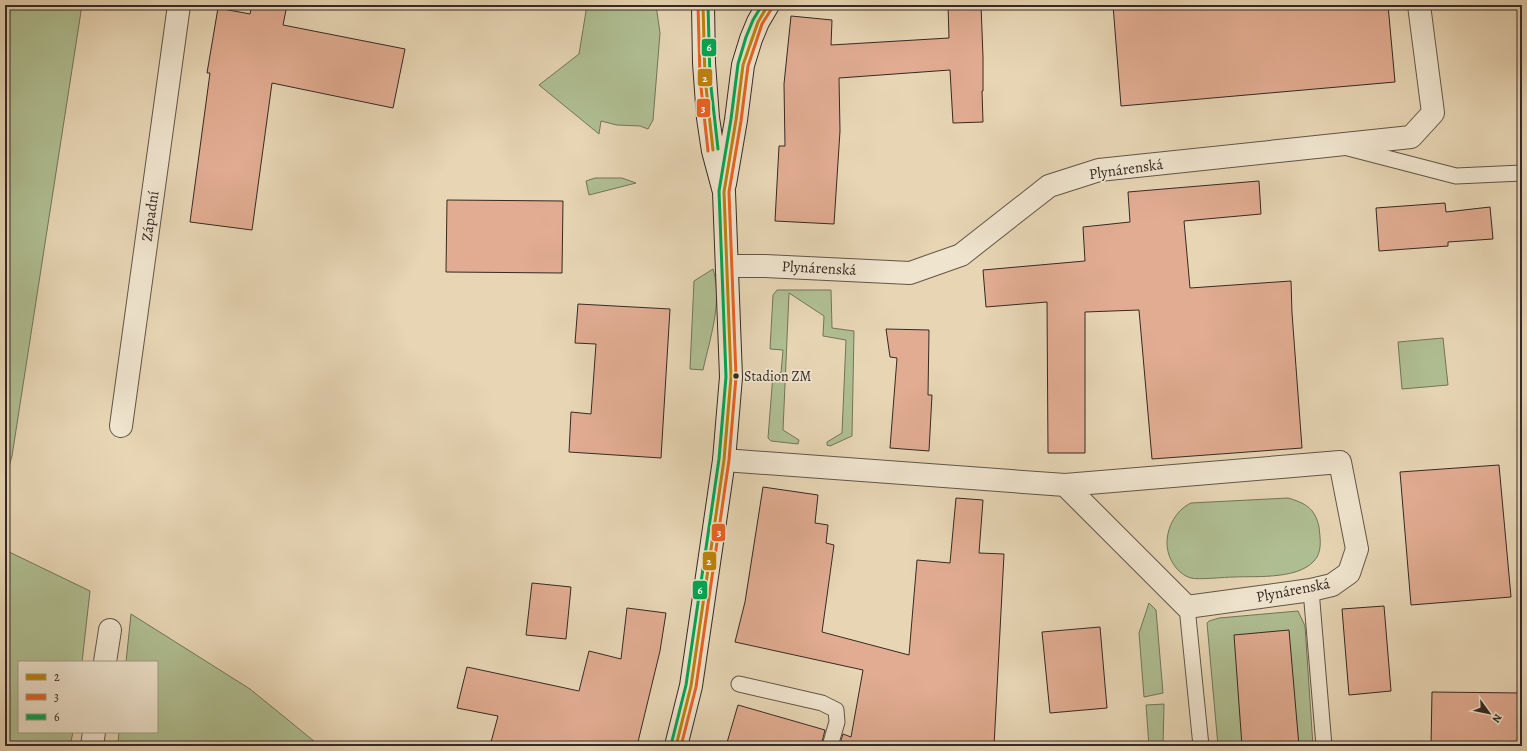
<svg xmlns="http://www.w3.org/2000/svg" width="1527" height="751" viewBox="0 0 1527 751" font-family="Alegreya,serif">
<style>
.green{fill:#afbe92;stroke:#72745b}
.building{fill:#e1ac92;stroke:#352a24}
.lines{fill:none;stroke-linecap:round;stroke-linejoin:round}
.lane-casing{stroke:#625548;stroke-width:17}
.street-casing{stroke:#625548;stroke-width:24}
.secondary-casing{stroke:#352a24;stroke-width:24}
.lane{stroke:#efe4ce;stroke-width:15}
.street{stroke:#efe4ce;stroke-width:22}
.secondary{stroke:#efe4ce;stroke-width:22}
.bus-1-casing{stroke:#efe4ce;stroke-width:6}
.bus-2-casing{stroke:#efe4ce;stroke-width:6}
.bus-3-casing{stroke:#efe4ce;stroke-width:6}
.bus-1{stroke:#bd810b;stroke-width:3}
.bus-2{stroke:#e96222;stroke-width:3}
.bus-3{stroke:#00a651;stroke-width:3}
.bus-dot{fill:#352a24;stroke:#efe4ce;stroke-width:1.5}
.labels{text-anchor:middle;stroke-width:3.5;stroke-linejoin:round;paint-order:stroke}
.bus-label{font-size:14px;fill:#352a24;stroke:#efe4ce;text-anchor:start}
.street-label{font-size:15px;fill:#352a24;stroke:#efe4ce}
.line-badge{stroke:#efe4ce;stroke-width:1.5}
.badge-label{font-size:11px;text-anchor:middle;font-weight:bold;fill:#fff}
</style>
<rect width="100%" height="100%" fill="#e7d5b4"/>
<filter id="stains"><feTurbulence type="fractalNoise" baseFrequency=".005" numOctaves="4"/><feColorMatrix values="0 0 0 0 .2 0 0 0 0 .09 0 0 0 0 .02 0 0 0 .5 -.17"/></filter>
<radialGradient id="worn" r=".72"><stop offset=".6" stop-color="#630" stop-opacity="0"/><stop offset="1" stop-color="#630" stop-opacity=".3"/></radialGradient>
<g class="green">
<path d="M5,5h77l-70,451 -7,23z"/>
<path d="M587,5h69l4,28 -7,87 -5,9 -8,-3 -23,-1 -16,-4 -2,13 -60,-49 40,-31z"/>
<path d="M595,178h27l14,5 -47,12 -3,-14z"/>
<path d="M713,269c10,32 -3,69 -10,101l-13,-1 4,-88z"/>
<path d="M777,290h54l1,38 22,3 -2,105 -22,10 -3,-1v-3l15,-9 4,-93 -23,-4 1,-20 -35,-23 -6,137 16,10 -1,4 -27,-3 -3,-3 5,-64 8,-1 2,-23 -13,-1 3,-54z"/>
<path d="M1443,338l5,47 -46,4 -4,-47z"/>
<path d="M1288,498c17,5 27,10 31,29 1,10 3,21 -2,30 -14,23 -60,19 -83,20 -9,0 -36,3 -43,1 -14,-4 -24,-20 -24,-35 0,-16 9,-33 24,-40z"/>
<path d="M5,550l85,41 -8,71h-63v70h54l-3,14h-65z"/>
<path d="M1149,603l7,7 7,83 -19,4 -5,-64z"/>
<path d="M1298,611l7,15 8,120h-95l-11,-123 2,-2 10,-3z"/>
<path d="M131,614l119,75 70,57h-187l-1,-2 -14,-2 1,-10h38v-70h-31z"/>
<path d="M1164,704l-1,42h-14l-3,-41z"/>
</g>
<g class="building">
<path d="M252,5h35l-4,20 122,24 -12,59 -121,-25 -20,147 -62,-8 20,-149h-3l11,-65 32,6z"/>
<path d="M948,5h33l2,52v34h-1l1,31 -30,1 -3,-53 -111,8 1,53 -6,93 -59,-3 4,-75h6l-1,-62 7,-68 41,4 -1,25 118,-7z"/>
<path d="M1113,5h275l7,77 -274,24z"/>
<path d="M1259,181l2,33 -77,7 6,67 101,-7 1,32 10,135 -150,11 -13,-149 -54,2v141h-37l-1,-151 -61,5 -3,-37 102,-9 -2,-34 47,-5 -2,-30z"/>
<path d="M447,200l116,1 -1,72 -116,-1z"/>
<path d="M1445,203l1,9 44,-5 3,32 -45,3v4l-69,5 -3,-43z"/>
<path d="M578,304l92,5 -9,149 -92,-6 2,-40 20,2 5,-70 -21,-1z"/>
<path d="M886,329l43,1 -1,65h4l-3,56 -39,-3 7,-90 -7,-1z"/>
<path d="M1499,465l12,132 -100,8 -11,-133z"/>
<path d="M763,487l55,8 -3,28 13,2 -2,18 8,2 -12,87 87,23 8,-95 33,3 6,-65 27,2 -4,53 25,1 -10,192h-155l4,-12 8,3 12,-67 -128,-28 10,-40z"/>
<path d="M532,583l39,4 -5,52 -40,-4z"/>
<path d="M1384,606l7,85 -42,4 -7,-86z"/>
<path d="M627,608l39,5 -6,38 -23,95h-147l8,-30 -41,-8 10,-41 112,24 10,-40 32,8z"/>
<path d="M1100,627l7,81 -57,5 -8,-81z"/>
<path d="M1289,630l10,116h-57l-8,-111z"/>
<path d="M1432,692l90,1v53h-91z"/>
<path d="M738,705l87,25 -4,16h-95z"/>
</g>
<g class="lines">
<defs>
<g id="lane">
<path d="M1348,148l108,28 66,-3"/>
<path d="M1311,590l13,156"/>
<path d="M1187,607l14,139"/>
<path d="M739,684l83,19 14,7 1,12 -7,24"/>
</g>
<g id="street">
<path d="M727,266h38l145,7 51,-18 88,-69 50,-16 312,-33 22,-24 -14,-108"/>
<path d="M121,426l58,-421"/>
<path d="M724,460l341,25 122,122 124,-17 21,-5 17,-12 8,-24 -17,-87 -275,23"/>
<path d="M105,662l5,-32"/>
<path d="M92,746l2,-14"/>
</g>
<g id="secondary">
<path d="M725,184l11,-64 7,-55 8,-26 7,-17 10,-17"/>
<path d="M676,746l15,-60 33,-226 7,-83 -7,-185 -11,-41 -5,-33 -4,-55 -1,-58"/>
</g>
</defs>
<use href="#lane" class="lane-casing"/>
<use href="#street" class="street-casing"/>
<use href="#secondary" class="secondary-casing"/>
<use href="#lane" class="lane"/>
<use href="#street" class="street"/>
<use href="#secondary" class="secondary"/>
<defs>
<g id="bus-1">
<path d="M703,5l2,73 8,72"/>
<path d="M676,746l15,-60 33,-226 7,-83 -7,-185 12,-72 7,-55 15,-43 10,-17"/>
</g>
<g id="bus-2">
<path d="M698,5l2,73 8,73"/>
<path d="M681,746l15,-59 33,-227 7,-83 -7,-185 12,-71 7,-55 14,-42 10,-16"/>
</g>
<g id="bus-3">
<path d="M708,5l2,73 8,71"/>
<path d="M671,745l15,-60 33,-226 7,-82 -7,-186 12,-72 7,-55 8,-27 7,-17 9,-15"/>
</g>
</defs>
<use href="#bus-1" class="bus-1-casing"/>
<use href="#bus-2" class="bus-2-casing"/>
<use href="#bus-3" class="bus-3-casing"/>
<use href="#bus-1" class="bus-1"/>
<use href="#bus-2" class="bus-2"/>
<use href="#bus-3" class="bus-3"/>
</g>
<circle class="bus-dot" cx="736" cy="376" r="3.5"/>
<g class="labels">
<g class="bus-label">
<text x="744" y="381">Stadion ZM</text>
</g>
<g class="street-label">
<text transform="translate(1126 169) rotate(-8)" y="5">Plynárenská</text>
<text transform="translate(150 216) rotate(-82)" y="5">Západní</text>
<text transform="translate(819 268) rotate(3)" y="5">Plynárenská</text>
<text transform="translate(1293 590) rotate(-11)" y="5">Plynárenská</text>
</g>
</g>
<g class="line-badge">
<rect x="701" y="38" width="16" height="19" rx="4" fill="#00a651"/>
<rect x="697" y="68" width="16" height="19" rx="4" fill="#bd810b"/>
<rect x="696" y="98" width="15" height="20" rx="4" fill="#e96222"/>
<rect x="711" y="523" width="15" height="19" rx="4" fill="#e96222"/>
<rect x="702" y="551" width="15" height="20" rx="4" fill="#bd810b"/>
<rect x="692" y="580" width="16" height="20" rx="4" fill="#00a651"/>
</g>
<g class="badge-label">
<text x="709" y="51">6</text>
<text x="705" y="82">2</text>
<text x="703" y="112">3</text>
<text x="719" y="536">3</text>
<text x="709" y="565">2</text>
<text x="700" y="594">6</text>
</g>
<rect width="1527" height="751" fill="none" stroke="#e7d5b4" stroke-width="20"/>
<rect x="6" y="6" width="1515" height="739" fill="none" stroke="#352a24" stroke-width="2"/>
<rect x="10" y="10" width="1507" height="731" fill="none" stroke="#352a24"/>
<rect x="18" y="661" width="140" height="72" fill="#efe4ce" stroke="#a59a8a"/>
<rect x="26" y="674" width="20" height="6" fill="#bd810b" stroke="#a59a8a"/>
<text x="54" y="681" font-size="12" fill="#352a24">2</text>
<rect x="26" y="694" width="20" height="6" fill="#e96222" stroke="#a59a8a"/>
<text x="54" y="701" font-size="12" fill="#352a24">3</text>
<rect x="26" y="714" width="20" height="6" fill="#00a651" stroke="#a59a8a"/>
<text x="54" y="721" font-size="12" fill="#352a24">6</text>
<g transform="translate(1489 713) rotate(123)" stroke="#efe4ce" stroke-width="3" paint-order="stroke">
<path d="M0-3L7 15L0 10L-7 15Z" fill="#352a24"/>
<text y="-6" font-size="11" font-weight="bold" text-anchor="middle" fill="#352a24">N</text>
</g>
<rect width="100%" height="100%" filter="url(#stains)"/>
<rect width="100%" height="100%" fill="url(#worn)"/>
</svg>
